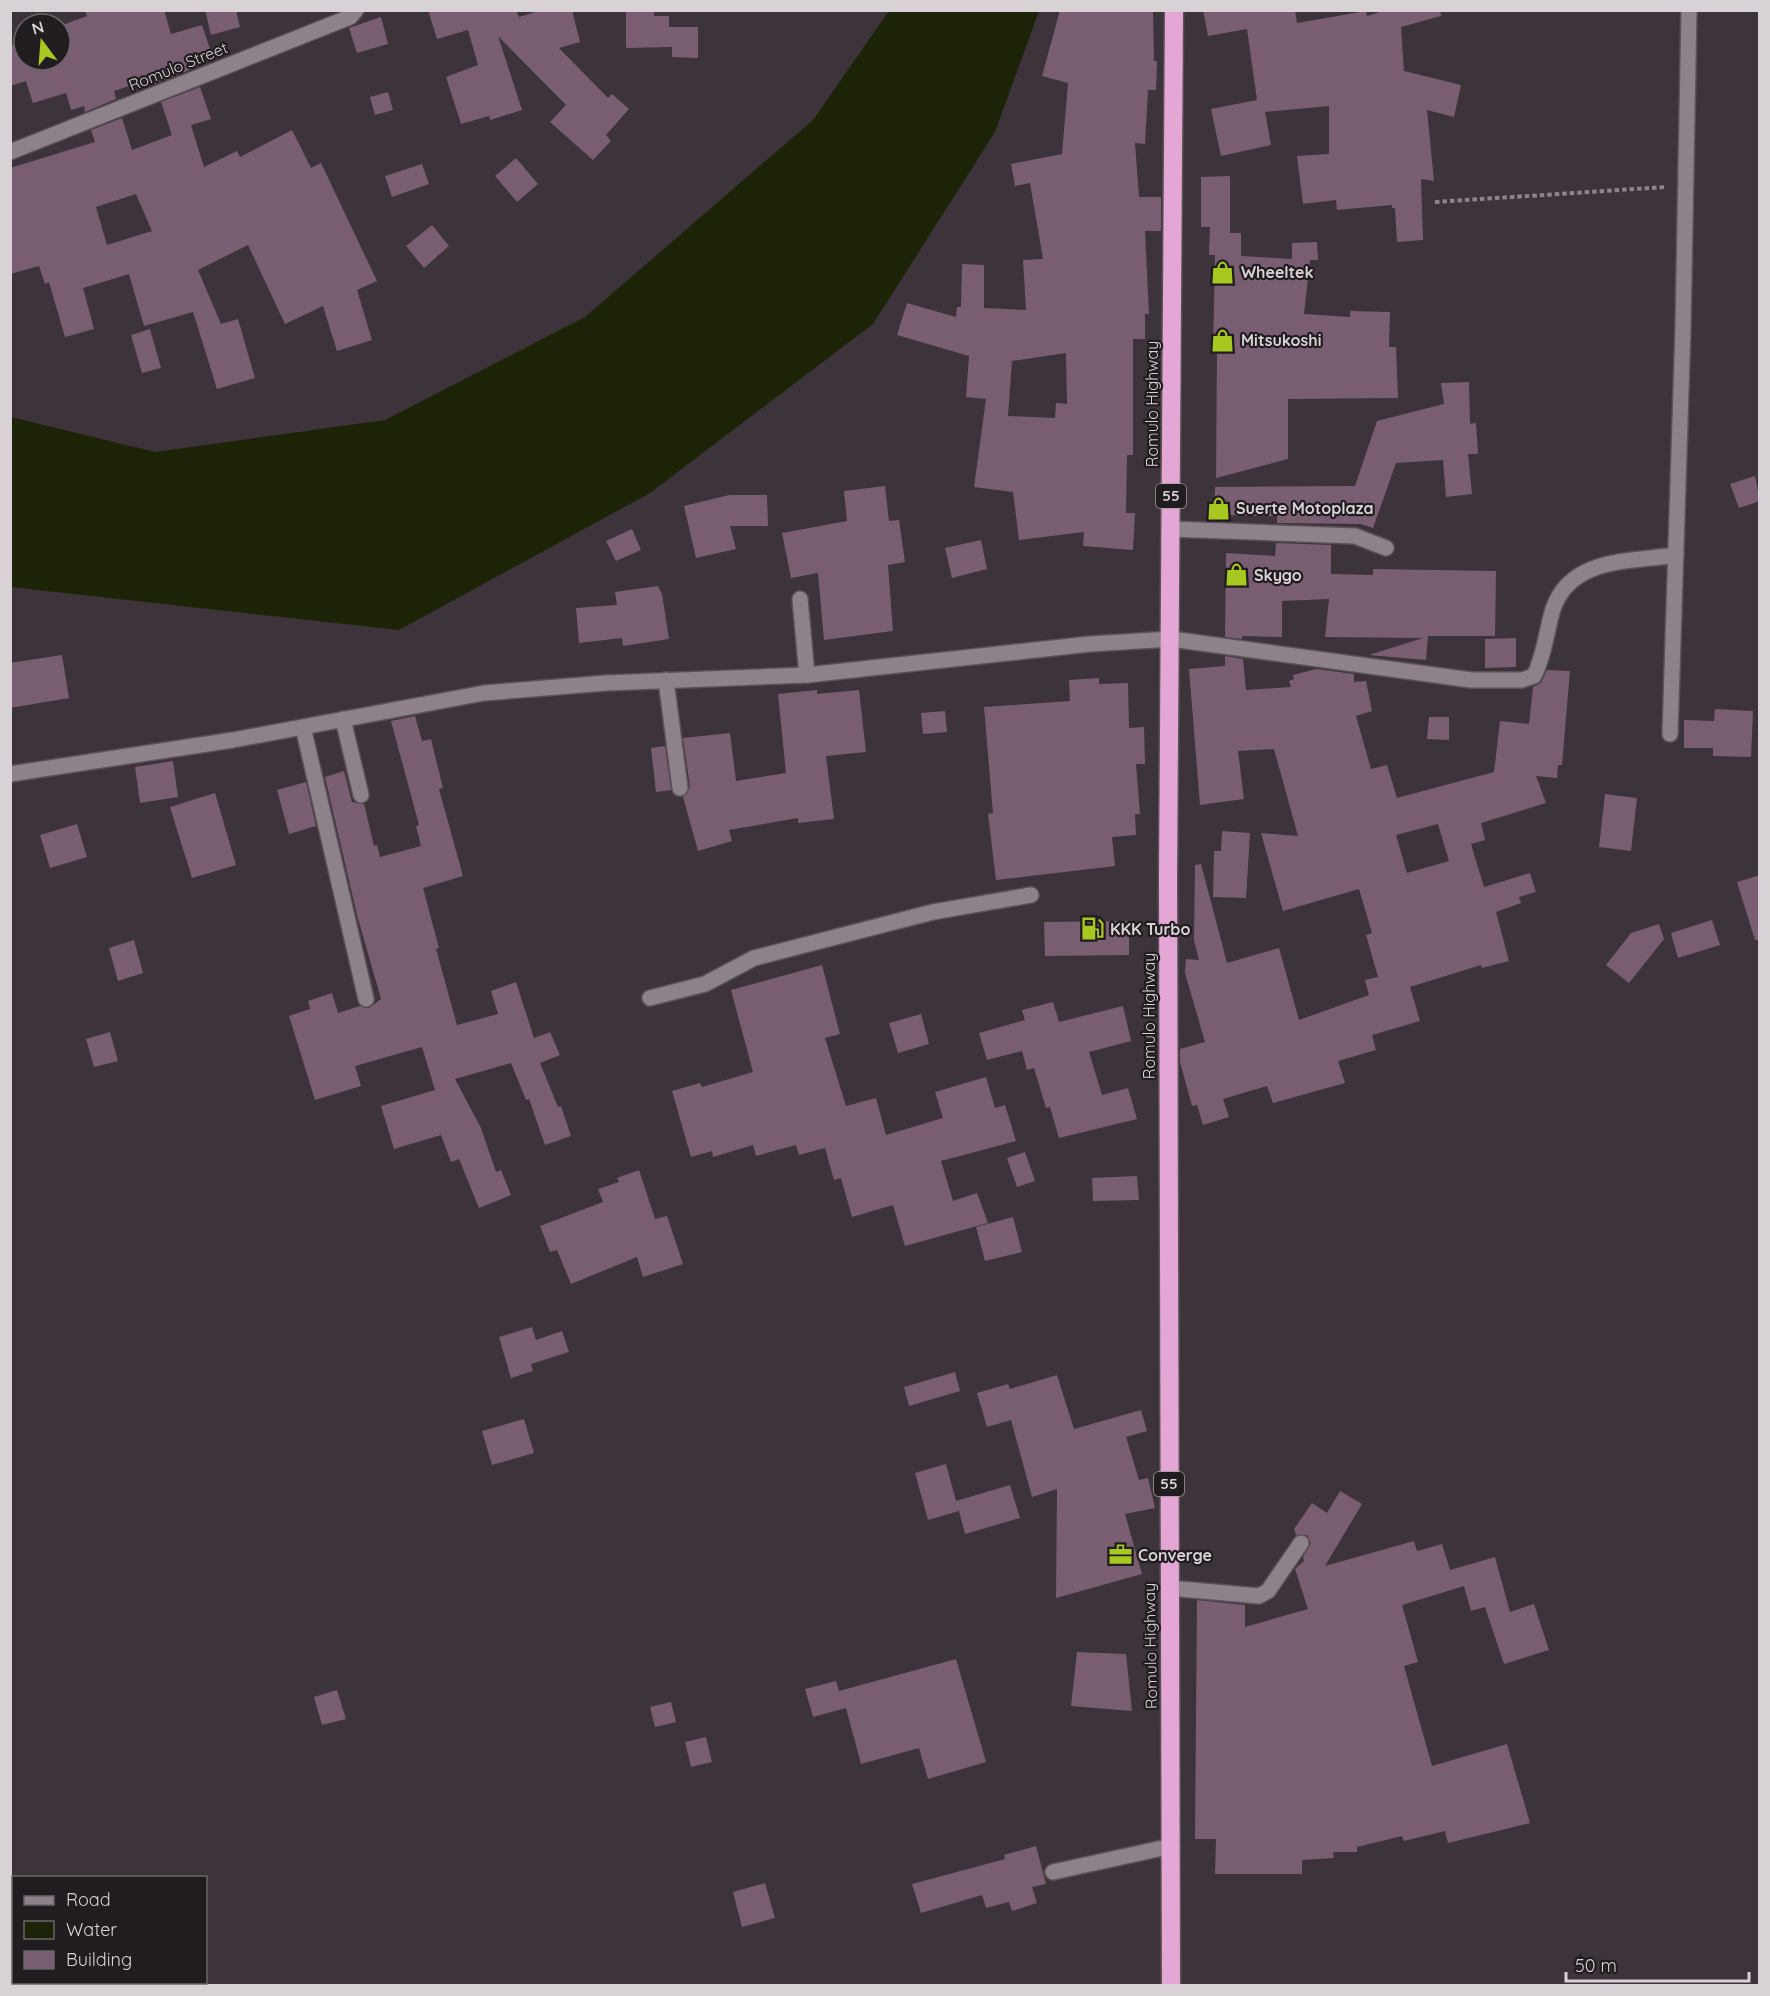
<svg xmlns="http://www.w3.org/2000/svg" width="1770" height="1996" viewBox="0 0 1770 1996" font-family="Quicksand,sans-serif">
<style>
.water{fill:#1c2307}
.building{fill:#795e72;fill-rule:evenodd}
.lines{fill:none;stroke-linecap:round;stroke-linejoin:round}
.minor-casing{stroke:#5a5257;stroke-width:18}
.highway-casing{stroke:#5a5257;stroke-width:21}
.path{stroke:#8d858b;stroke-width:4;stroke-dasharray:4.5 3;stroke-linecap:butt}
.minor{stroke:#8d818a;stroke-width:15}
.highway{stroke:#e4a7d5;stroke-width:18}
.labels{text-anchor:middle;stroke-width:4.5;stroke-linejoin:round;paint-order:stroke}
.shield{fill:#211c20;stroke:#a19b9f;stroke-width:1.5}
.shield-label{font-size:15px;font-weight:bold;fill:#d8d2d6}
.street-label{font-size:16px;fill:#d8d2d6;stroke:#211c20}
.poi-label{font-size:16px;font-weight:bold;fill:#d8d2d6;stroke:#211c20;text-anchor:start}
</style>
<rect width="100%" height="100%" fill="#3d333a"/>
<path class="water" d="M889,11h150l-44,121 -122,192 -223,169 -251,137 -388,-43v-170l144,35 230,-32 200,-103 228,-197z"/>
<g class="building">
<path d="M85,10h79l7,24 31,-9 11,33 -20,6 1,4 -39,16 -2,-6 -39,13 2,8 -31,13 -1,-6 -13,4 -5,-17 -33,10 -7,-22 -16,5v-41l14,-4v19h36v-34l27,-10z"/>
<path d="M205,10h31l4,17 -29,8z"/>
<path d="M428,10h88l3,7 23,-7h30l8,32 -21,6 49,50 4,-4 17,15 -23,26 5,6 -18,19 -43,-38 16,-17 -68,-69 24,74 -32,10 -1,-4 -28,8 -15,-47 32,-12 -10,-35 -31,9z"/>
<path d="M626,10h28v6h15v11h29v31l-26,-1v-10l-46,1z"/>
<path d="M1060,10h93l1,51h3l-1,29h-8l-3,54 -10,-1 4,54h22v34h-16l4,83h-4v25h-12v116h-6l-1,58h9l-2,37 -50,-4 1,-14 -65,8 -6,-48 -39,-5 12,-88 -20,-2 3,-41 -72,-21 10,-32 49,14 1,-10h4l1,-43 22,1v43l42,2 -3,-50 20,-1 -13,-76 -15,3 -4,-22 51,-10 6,-71 -26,-7zM1066,353l1,51 -11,-1 -1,15 -47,-2 4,-55z"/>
<path d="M1203,10h92l2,13 69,-12 1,5 19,-6h54l1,6 -40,11 3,44 57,14 -7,32 -27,-7 7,71 -13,-2 2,61 -26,2 -2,-34h-3v-3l-55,5 -1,-10 -33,4 -6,-48 32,-2v-48l-64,6 6,33 -50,11 -10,-47 46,-9 -10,-71 -39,7z"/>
<path d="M381,17l7,27 -31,9 -8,-25z"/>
<path d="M200,87l11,32 -20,6 13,42 33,-16 3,6 52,-27 19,38 10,-5 56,118 -20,9 15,50 -35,11 -14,-45 -38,18 -37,-79 -50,25 23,54 17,-5 17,59 -38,11 -24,-77 -49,14 -15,-52 -46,14 11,41 -29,8 -16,-55 -4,2 -6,-18 -29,8v-106l85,-26 -4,-12 31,-12 10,32 40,-15 -11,-33zM136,194l16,37 -45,14 -11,-38z"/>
<path d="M388,92l5,18 -18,5 -5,-18z"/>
<path d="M516,158l22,26 -21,18 -22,-26z"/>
<path d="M422,164l7,20 -37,13 -7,-21z"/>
<path d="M1230,176v57h11v23l51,3v-16l25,-1 1,18h-8l-6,54 46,3v-6l40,1 -1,35h7l2,51 -110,1v60l-72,19 1,-127h-4l2,-96h-6l1,-28h-9v-50z"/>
<path d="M432,225l17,21 -25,22 -18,-22z"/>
<path d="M150,329l11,39 -19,5 -11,-38z"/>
<path d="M1469,382l1,42 6,-1 2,31h-10l4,40 -26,3 -3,-37 -47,3 -23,65 -12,-4 -84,-1v-7l-63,-1 1,-28 140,-1 22,-65 67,-17 -3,-21z"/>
<path d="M1755,476l5,25 -21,7 -9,-24z"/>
<path d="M885,486l4,35 10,-1 6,42 -17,3 5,66 -69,9 -6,-67 -27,5 -9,-45 65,-12 -3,-30z"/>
<path d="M729,495h38l1,31h-38l6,23 -40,9 -12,-52z"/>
<path d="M632,529l9,21 -25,11 -10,-20z"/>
<path d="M981,540l6,29 -35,9 -7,-30z"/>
<path d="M1276,543l55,2v29l42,1v-6l123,2 -1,65h-67l-2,24 -57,-5 54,-17 -98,-1 4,-38 -47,2v36l-40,-1v3l-17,-2 1,-84 49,3z"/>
<path d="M658,586l4,8 7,45 -46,7 -1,-8 -43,5 -3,-35 41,-3 -2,-13z"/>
<path d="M1516,638v29l-31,1v-29z"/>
<path d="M62,655l7,43 -59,10v-45z"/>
<path d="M1225,656l18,3 3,31 45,-3 -2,-6 5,-2 -1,-4 23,-6 38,5v8l12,-1 6,30 -16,5 15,53 16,-4 10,33 97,-26 6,-51 29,3 4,-37 8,-4 6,-13 23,1 -8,94h-4l-1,13 -21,-2 10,27 -65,20 4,17 -14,4 13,43 46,-14 6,19 -17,5 2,6 -25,9 13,49 -27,7 -1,-3 -71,22 10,34 -48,14 4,15 -38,11 7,22 -72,20 -6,-17 -44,13 6,18 -26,8 -6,-20 -5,1 -12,-44v-13l25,-7 -20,-69 1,-14 13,1 -5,-20 1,-75 6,-1 26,99 52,-15 20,72 70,-25 -4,-15 13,-3 -12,-42 6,-2 -13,-44 -76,22 -22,-78 37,3 -24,-87 -36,2 6,48 -44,6 -11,-136 36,-3zM1438,824l11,37 -42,12 -11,-38z"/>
<path d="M1099,678v6l29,-1 1,45 15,-1 1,37h-9l4,50h-5l1,21 -24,2 3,29 -119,14 -8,-66 5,-1 -9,-106 86,-6 -1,-21z"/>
<path d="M817,690v4l42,-4 7,62 -40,4 8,63 -36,4v-5l-69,12 3,11 -34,10 -15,-54 7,-10 -7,-49 47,-5 6,48 50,-8 -8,-79z"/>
<path d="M1715,709l38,2 -2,46 -38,-1v-8h-29v-28l30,1z"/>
<path d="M945,711l2,21 -24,2 -2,-21z"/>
<path d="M415,716l7,25 9,-2 12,49 -4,1 24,87 -40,12 16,60 -3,1 21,76 41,-11 -7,-23 25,-9 18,56 16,-6 10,23 -20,8 18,44 3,-1 10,30 -26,9 -16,-46 -3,1 -15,-37 -56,16 26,49 15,44 5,-2 10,25 -32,13 -20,-49 -8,3 -10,-27 -47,14 -13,-43 54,-16 -13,-43 -67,19 6,20 -46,14 -26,-84 21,-7 -2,-8 24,-8 6,20 22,-7 9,2 12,-9 -24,-84 -32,-138 19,-6 8,31 12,2 10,42 3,-1 3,12 41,-11 -5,-20 3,-1 -28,-104z"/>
<path d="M1429,717h20v23l-22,-1z"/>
<path d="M665,746l6,44 -15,2 -5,-44z"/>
<path d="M173,761l5,36 -38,6 -5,-36z"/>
<path d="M306,782l10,44 -27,8 -12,-44z"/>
<path d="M215,793l21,72 -44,13 -22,-71z"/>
<path d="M1605,794l32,4 -6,53 -32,-4z"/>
<path d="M77,824l10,33 -37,11 -10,-33z"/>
<path d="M1222,831l28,2 -4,65 -33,-1 1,-46h7z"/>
<path d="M1760,875v65h-5l-18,-58z"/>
<path d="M1712,920l8,25 -42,13 -7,-25z"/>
<path d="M1129,921v34l-84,1 -1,-34z"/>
<path d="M1659,924l5,15 -35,44 -23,-18 25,-32z"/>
<path d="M134,940l9,33 -25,8 -9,-33z"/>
<path d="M822,965l18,69 -15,4 21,68 30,-8 10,37 57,-17 -8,-26 51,-15 9,31 10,-3 11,36 -75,20 12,40 24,-8 11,30 -83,23 -12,-41 -41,12 -11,-39 -7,2 -9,-32 -26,7 -3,-10 -40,11 -3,-11 -40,12 -1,-6 -21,6 -19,-66 28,-8 2,4 51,-15 -22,-82z"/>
<path d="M1053,1002l6,20 64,-16 8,35 -42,11 13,43 26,-7 9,31 -78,19 -9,-31 -4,1 -12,-40 -7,2 -5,-19 -35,9 -8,-27 46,-13 -3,-10z"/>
<path d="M921,1014l8,30 -31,9 -9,-30z"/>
<path d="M110,1032l8,29 -24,6 -8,-28z"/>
<path d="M1025,1152l10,29 -18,6 -10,-29z"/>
<path d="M639,1170l16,49 12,-3 16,48 -40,13 -6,-20 -66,27 -14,-34 -7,2 -10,-26 63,-24 -5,-13 21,-7 -2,-4z"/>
<path d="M1137,1176l2,24 -46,1 -1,-23z"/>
<path d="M1013,1217l9,35 -37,9 -9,-34z"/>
<path d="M532,1327l4,13 26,-9 7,21 -38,12 2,7 -22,7 -12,-41z"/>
<path d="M955,1372l5,19 -51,15 -5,-19z"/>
<path d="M1057,1375l17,54 67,-19 6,21 -21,6 13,43 9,-2 7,30 -30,6 17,60 -86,24 1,-109 -25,8 -21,-77 -24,7 -10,-34 31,-9 2,5z"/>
<path d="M524,1419l10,34 -42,12 -10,-34z"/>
<path d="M946,1464l10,37 54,-16 10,33 -55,16 -6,-23 -31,9 -13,-47z"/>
<path d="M1340,1491l22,13 -37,62 89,-25 3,10 25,-7 8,26 45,-13 15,55 24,-8 15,46 -45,14 -19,-57 -14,4 -7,-25 -62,19 16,57 -14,4 28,100 75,-22 23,79 -82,20 -3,-12 -41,10 -2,-5 -45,11v5h-24l1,6 -32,2v14h-87l1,-35h-21l2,-239 48,5v22l63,-18 -13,-40 9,-8 -1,-4 8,-14 -4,-8h-11l-2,-6 18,-26 15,10z"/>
<path d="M1077,1652l49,2 6,57 -61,-5z"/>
<path d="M956,1659l30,103 -58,17 -9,-31 -58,16 -15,-56 -33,9 -8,-28 31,-8 3,10z"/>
<path d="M337,1690l9,29 -24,6 -8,-28z"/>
<path d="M671,1702l5,20 -21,5 -5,-20z"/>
<path d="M706,1737l6,25 -21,5 -6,-25z"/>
<path d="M1036,1846l10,38 -14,3 5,16 -25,8 -3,-9 -23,6 -4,-13 -61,18 -9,-29 93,-25 -1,-4z"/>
<path d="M765,1883l10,35 -33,9 -9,-35z"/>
</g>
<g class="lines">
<defs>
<g id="minor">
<path d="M10,152l340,-135 6,-7"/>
<path d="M1171,529l184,7 31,12"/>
<path d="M800,599l7,76"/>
<path d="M666,680l14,108"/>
<path d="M343,719l18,76"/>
<path d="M303,727l63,272"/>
<path d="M1670,734l13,-406 6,-318"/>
<path d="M10,774l223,-34 251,-47 122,-10 201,-8 283,-31 81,-5 300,41h51l12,-4c11,-22 12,-44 19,-67 18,-52 77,-47 123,-54"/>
<path d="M650,998l55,-14 49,-26 179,-46 98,-17"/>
<path d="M1169,1588l90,8 9,-5 33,-48"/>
<path d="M1053,1872l119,-26"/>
</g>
<path id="highway" d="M1171,1986l-3,-1107 6,-869"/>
</defs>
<use href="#minor" class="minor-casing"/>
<use href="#highway" class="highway-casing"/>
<path class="path" d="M1435,202l231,-15"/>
<use href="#minor" class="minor"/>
<use href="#highway" class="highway"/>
</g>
<defs>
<symbol id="shop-bare" viewBox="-9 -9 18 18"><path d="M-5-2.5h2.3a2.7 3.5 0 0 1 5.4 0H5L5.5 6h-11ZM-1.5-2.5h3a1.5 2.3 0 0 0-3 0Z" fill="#a6c820" stroke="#211c20" stroke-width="2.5" paint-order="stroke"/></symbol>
<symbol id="fuel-bare" viewBox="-9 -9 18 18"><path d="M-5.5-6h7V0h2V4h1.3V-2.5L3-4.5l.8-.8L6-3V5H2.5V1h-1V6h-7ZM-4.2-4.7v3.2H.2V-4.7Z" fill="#a6c820" stroke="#211c20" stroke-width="2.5" paint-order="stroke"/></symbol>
<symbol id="office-bare" viewBox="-9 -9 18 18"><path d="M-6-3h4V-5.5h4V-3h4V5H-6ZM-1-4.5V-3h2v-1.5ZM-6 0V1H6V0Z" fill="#a6c820" stroke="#211c20" stroke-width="2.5" paint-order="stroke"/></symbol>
</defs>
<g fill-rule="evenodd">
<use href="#shop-bare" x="1206" y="256" width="33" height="33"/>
<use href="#shop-bare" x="1206" y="324" width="33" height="33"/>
<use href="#shop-bare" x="1202" y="492" width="33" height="33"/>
<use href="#shop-bare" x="1220" y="558" width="33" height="33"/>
<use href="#fuel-bare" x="1076" y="912" width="33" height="33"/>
<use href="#office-bare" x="1104" y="1538" width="33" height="33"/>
</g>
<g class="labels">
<g class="shield">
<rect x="1156" y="484" width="30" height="24" rx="4.5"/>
<rect x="1154" y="1472" width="30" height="24" rx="4.5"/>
</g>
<g class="shield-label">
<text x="1171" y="501">55</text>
<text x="1169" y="1489">55</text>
</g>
<g class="street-label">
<text transform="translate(178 66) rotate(-22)" y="6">Romulo Street</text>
<text transform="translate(1152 404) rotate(-90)" y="6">Romulo Highway</text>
<text transform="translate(1149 1016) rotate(-90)" y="6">Romulo Highway</text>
<text transform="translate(1150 1646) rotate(-91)" y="6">Romulo Highway</text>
</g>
<g class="poi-label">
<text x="1241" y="278">Wheeltek</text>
<text x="1241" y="346">Mitsukoshi</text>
<text x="1236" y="514">Suerte Motoplaza</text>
<text x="1254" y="581">Skygo</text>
<text x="1110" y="935">KKK Turbo</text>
<text x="1138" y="1561">Converge</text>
</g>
</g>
<rect width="1770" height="1996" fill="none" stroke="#d8d2d6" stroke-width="24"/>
<rect x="12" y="1876" width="195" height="108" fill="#211c20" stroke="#6a6569" stroke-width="1.5"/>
<rect x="24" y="1896" width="30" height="9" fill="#8d818a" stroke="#6a6569" stroke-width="1.5"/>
<text x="66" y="1906" font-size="18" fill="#d8d2d6">Road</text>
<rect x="24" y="1921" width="30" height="18" fill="#1c2307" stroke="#6a6569" stroke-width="1.5"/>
<text x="66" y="1936" font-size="18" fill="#d8d2d6">Water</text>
<rect x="24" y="1951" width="30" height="18" fill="#795e72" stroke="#6a6569" stroke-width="1.5"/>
<text x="66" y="1966" font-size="18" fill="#d8d2d6">Building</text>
<g transform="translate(42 42) rotate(344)"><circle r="28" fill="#211c20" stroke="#6a6569" stroke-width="1.5"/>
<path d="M0-4.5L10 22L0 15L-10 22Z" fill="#a6c820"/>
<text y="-9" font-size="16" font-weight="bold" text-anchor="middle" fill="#d8d2d6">N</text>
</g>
<path d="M1566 1972v9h183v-9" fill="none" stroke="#d8d2d6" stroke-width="3"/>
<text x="1575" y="1972" font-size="18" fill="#d8d2d6" stroke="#211c20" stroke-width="4.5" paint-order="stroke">50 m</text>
</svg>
